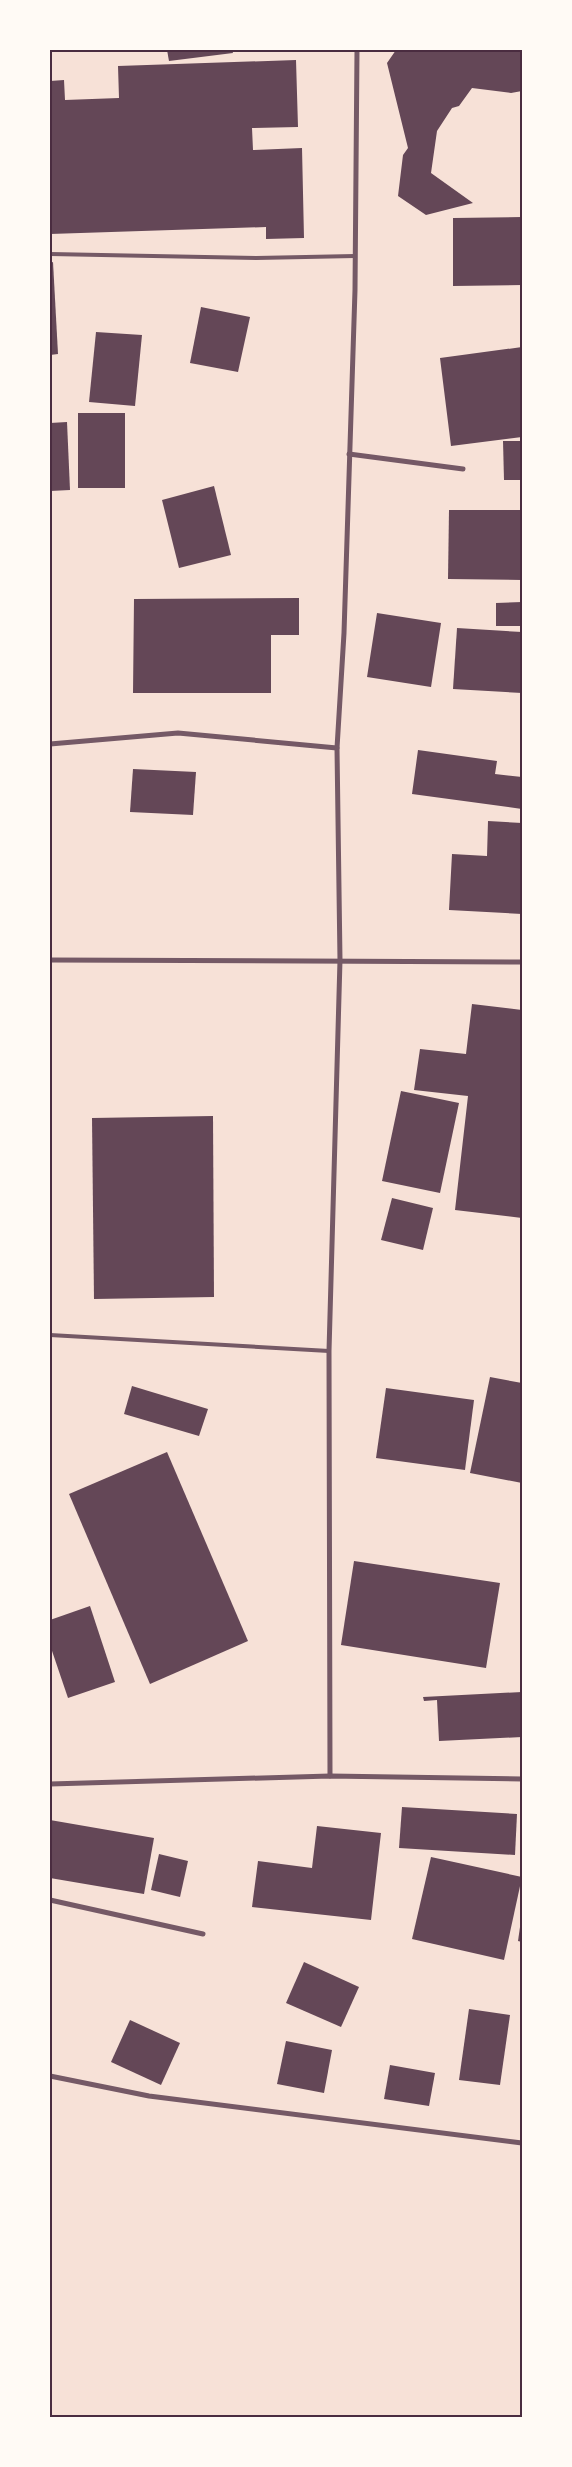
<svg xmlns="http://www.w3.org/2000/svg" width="572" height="2467" viewBox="0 0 572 2467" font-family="Manrope,sans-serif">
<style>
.building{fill:#644757}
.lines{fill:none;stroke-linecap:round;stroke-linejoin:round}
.service{stroke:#755966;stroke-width:4}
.minor{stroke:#755966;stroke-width:5}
.neatline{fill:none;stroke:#4a2c40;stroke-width:2}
</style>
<rect width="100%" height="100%" fill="#f7e1d7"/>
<g class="building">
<path d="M167,50h65l1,3 -64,8z"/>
<path d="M396,50h126v41l-11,2 -39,-5 -13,18 -7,2 -15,23 -6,42 42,30 -47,12 -28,-19 5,-41 5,-7 -21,-85z"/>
<path d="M296,60l2,67 -46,1 1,22 49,-2 2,90 -38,1v-12l-216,7v-153l14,-1 1,20 54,-2 -1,-32z"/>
<path d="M522,217v68l-69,1v-68z"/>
<path d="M53,262l5,92 -8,1v-92z"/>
<path d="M201,307l49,10 -12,55 -48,-9z"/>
<path d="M96,332l46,3 -7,71 -46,-4z"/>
<path d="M522,347v90l-71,9 -11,-88z"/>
<rect x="78" y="413" width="47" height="75"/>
<path d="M67,422l3,68 -20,1v-68z"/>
<path d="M503,441h19v39h-18z"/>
<path d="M214,486l17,69 -52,13 -17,-68z"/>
<path d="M449,510h73v70l-74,-1z"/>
<path d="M299,598v37h-28v58h-138l1,-94z"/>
<path d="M522,602v24h-26v-23z"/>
<path d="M377,613l64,10 -10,64 -64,-10z"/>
<path d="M457,628l65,4v61l-69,-4z"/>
<path d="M418,750l79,11 -2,13 27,3v32l-110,-15z"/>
<path d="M133,769l63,3 -3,43 -63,-3z"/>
<path d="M488,821l34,2v91l-73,-4 3,-56 35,2z"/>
<path d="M472,1004l50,6v208l-67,-8 13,-114 -54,-6 6,-41 46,5z"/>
<path d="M401,1091l58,12 -19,90 -58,-12z"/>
<path d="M213,1116l1,181 -120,2 -2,-181z"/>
<path d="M392,1198l41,10 -10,42 -42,-10z"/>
<path d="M490,1377l32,6v100l-52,-10z"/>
<path d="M132,1386l76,23 -9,27 -75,-22z"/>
<path d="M386,1388l88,12 -9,70 -89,-12z"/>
<path d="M167,1452l81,189 -98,43 -81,-190z"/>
<path d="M354,1561l146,22 -14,85 -145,-23z"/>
<path d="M90,1606l25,76 -47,16 -18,-53v-25z"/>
<path d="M522,1692v45l-83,4 -2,-41 -13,1 -1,-4z"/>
<path d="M402,1807l115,7 -2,41 -116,-7z"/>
<path d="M50,1820l104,18 -10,56 -94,-16z"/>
<path d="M317,1826l64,7 -10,87 -119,-13 6,-46 54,7z"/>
<path d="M159,1854l29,7 -8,36 -29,-7z"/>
<path d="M431,1857l91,20 -18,83 -92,-21z"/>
<path d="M521,1920h1v22l-4,-1z"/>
<path d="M304,1962l55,25 -18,40 -55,-24z"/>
<path d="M469,2009l41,6 -10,70 -41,-5z"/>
<path d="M130,2020l50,23 -19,42 -50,-23z"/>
<path d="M286,2041l46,9 -8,43 -47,-9z"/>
<path d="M390,2065l45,8 -6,33 -45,-7z"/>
</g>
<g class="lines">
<g class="service">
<path d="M50,254l206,4 99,-2"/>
<path d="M50,1335l279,16"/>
</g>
<g class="minor">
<path d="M349,454l114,15"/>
<path d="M50,744l128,-11 159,15"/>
<path d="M50,960l472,2"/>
<path d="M330,1776l-1,-425 11,-391 -3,-212 7,-115 11,-343 2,-240"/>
<path d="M50,1784l280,-8 192,3"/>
<path d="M50,1900l153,34"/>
<path d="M50,2076l99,20 373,47"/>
</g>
</g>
<rect width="572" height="2467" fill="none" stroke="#fffaf5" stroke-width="102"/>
<rect x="51" y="51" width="470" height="2365" class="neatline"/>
</svg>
